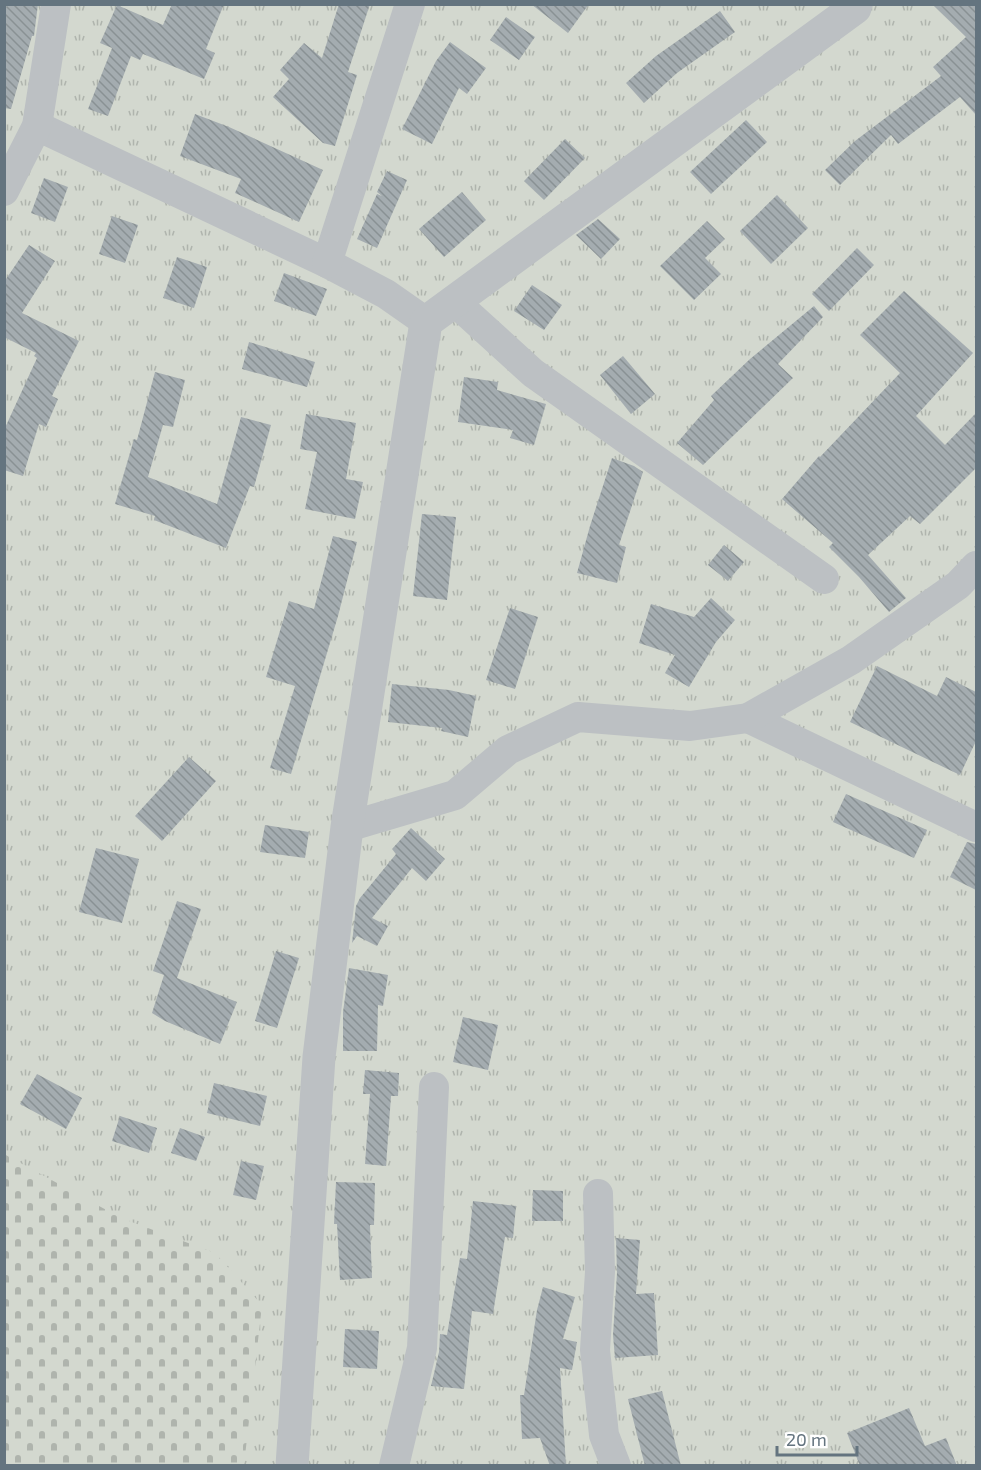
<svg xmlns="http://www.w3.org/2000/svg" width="981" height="1470" viewBox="0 0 981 1470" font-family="'Exo 2',sans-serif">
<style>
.grass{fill:url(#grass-tufts)}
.cemetery{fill:url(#cemetery-stones)}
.building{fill:url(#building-back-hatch)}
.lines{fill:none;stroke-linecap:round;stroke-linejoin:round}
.minor{stroke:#bcc0c3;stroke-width:30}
.tertiary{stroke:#bcc0c3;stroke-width:33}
</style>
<defs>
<pattern id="grass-tufts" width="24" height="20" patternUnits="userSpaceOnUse" patternTransform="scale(1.5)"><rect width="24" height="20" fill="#d3d8cf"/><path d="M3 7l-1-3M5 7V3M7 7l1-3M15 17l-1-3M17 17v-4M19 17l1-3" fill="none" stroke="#afb4ad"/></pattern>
<pattern id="cemetery-stones" width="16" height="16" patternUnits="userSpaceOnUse" patternTransform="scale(1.5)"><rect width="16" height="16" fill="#d3d8cf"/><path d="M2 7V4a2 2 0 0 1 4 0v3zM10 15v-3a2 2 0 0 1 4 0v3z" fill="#afb4ad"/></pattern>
<pattern id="building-back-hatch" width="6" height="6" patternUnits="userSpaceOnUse" patternTransform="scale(1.5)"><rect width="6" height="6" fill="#a4acb0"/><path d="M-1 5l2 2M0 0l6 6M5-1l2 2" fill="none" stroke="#899194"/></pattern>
</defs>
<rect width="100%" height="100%" fill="#f3f3ef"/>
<rect class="grass" x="5" y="5" width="971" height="1460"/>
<path class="cemetery" d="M4,1154l117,64 94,35 47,52 -18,160h-239z"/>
<g class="building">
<path d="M7,4h31l-4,32h-2l-21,73 -7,-1v-94z"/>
<path d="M172,4h52l-18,45 9,4 -11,26 -61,-25 -3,6 -9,-4 -23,60 -20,-7 24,-61 -12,-5 17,-38 46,20z"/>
<path d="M339,4h31l-22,68 9,3 -22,71 -12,-3 -50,-46 16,-18 -9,-9 24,-27 18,15z"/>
<path d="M531,4h58l-21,29z"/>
<path d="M932,4h44v111l-16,-18 -62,47 -7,-9 -51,50 -15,-15 30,-29 86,-65 -8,-9 33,-30z"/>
<path d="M720,11l15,21 -58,41 -33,30 -18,-20 30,-27z"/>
<path d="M506,17l29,20 -16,23 -29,-20z"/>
<path d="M450,42l36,26 -19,26 -8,-6 -27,56 -30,-15 34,-68z"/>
<path d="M195,114l34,13 94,43 -24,52 -64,-29 6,-14 -61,-23z"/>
<path d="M746,120l21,22 -56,52 -21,-22z"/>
<path d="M565,139l20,19 -41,42 -20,-19z"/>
<path d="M387,171l20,9 -30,68 -20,-9 20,-45 5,2 -5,-4z"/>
<path d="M44,178l24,9 -13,35 -24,-9z"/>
<path d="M462,192l24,28 -42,37 -25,-28z"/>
<path d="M777,195l31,33 -37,36 -31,-33z"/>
<path d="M112,216l26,9 -13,38 -26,-9z"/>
<path d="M598,219l22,20 -19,20 -25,-24z"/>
<path d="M707,221l18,18 -20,19 16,16 -27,26 -34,-34z"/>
<path d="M29,245l26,16 -33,52 57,28 -27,55 6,3 -12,28 -7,-3 -16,52 -19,-6v-40l33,-72 -3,-2 2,-3 -30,-15 -2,3v-59z"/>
<path d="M857,248l17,17 -45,46 -17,-17z"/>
<path d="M177,257l30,10 -13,41 -31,-10z"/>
<path d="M284,273l43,16 -11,27 -42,-15z"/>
<path d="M532,285l30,20 -18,25 -30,-19z"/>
<path d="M904,291l69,62 -57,63 29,29 31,-32v55l-56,56 -10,-8 -42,39 38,43 -17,14 -30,-35 -30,-30 4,-4 -51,-44 37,-43 1,1 80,-84 -40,-38z"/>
<path d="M814,306l9,11 -45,47 15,14 -90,87 -26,-22 37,-43 -3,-4 39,-37z"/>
<path d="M249,342l66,20 -8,25 -65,-18z"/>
<path d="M623,356l32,38 -24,20 -31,-39z"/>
<path d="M155,372l30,8 -12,47 -10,-2 -15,52 69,27 24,-87 30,8 -17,62 -4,-1 -24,62 -72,-28 1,-4 -40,-12 19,-65 3,1z"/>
<path d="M464,377l34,5 -1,8 49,14 -12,41 -24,-7 3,-8 -55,-8z"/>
<path d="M306,414l50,9 -10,56 17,3 -8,37 -50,-10 12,-57 -17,-3z"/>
<path d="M612,458l22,8 9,6 -24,73 7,2 -9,36 -40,-10 13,-47z"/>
<path d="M422,514l34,3 -9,83 -34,-4z"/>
<path d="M333,536l24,6 -19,74 -47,158 -21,-6 25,-82 -29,-9 23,-76 25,8z"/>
<path d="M724,545l20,17 -16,19 -20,-16z"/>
<path d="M711,598l24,22 -19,22 -27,45 -24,-14 10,-18 -36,-12 12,-39 43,13z"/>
<path d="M510,608l28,9 -23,72 -29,-9z"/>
<path d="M877,666l60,30 9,-19 30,15v49l-16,34 -110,-53z"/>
<path d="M392,684l57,6 27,6 -8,41 -27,-6 1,-3 -54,-6z"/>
<path d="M189,757l27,24 -54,60 -27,-25z"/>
<path d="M846,794l81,36 -13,28 -81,-36z"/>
<path d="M265,825l44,7 -4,26 -45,-6z"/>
<path d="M411,828l34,31 -19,22 -14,-13 -40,50 16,8 -11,20 -20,-10 -5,7 4,-37 4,-8 36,-44 -4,-5z"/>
<path d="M967,842l9,2v46l-26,-13z"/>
<path d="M96,848l43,11 -17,64 -43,-11z"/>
<path d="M177,901l24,8 -24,69 60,24 -17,42 -55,-23 -13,-8 12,-38 -11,-4z"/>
<path d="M276,951l23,7 -22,70 -22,-7z"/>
<path d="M349,968l39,7 -5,31 -5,-1 -1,46h-34v-39z"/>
<path d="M463,1017l35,8 -10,45 -35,-8z"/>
<path d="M365,1070l34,3 -1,23h-7l-5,70 -21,-2 5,-70h-7z"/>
<path d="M37,1074l45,24 -16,31 -46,-25z"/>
<path d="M214,1083l53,13 -7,30 -53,-13z"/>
<path d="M120,1116l37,12 -8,25 -37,-12z"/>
<path d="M180,1128l25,9 -9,24 -25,-8z"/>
<path d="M241,1161l23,5 -8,34 -23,-5z"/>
<path d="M336,1182l39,1 -1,42h-4l2,53 -32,2 -3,-56h-3z"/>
<path d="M533,1190l30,1v30h-31z"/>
<path d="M473,1201l43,5 -3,32 -8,-1 -12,77 -21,-3 -8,78 -33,-3 8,-34 1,-18 7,1 13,-77 7,1z"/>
<path d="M616,1238l24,2 -4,54 18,-1 4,62 -43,3 -2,-23 4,-62z"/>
<path d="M543,1287l32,10 -12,42 14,3 -5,28 -12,-2 6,98h-16l-10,-28 -18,1 -2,-44h4l13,-85z"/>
<path d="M345,1329l34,2 -2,38 -34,-2z"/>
<path d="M662,1391l19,75h-36l-17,-67z"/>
<path d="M909,1408l16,38 21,-8 11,28h-97l-13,-33z"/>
</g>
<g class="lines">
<g class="minor">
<path d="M37,126l290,137 59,31 40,28"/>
<path d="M4,191l33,-65 19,-122"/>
<path d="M327,263l83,-259"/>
<path d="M455,302l78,71 291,206"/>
<path d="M748,718l228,109"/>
<path d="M347,827l108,-32 53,-45 70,-33 112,9 58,-8 103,-58 107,-75 18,-19"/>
<path d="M598,1194l2,78 -5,78 9,85 12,31"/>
<path d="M394,1466l28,-118 12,-261"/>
</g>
<path class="tertiary" d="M292,1466l27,-409 28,-230 79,-505 429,-314 1,-4"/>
</g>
<rect width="981" height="1470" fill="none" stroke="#64747f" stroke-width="12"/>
<path d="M777 1446v9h80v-9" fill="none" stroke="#64747f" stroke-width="3"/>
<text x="786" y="1446" font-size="18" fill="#64747f" stroke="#ffffff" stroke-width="4.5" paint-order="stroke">20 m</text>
</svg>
